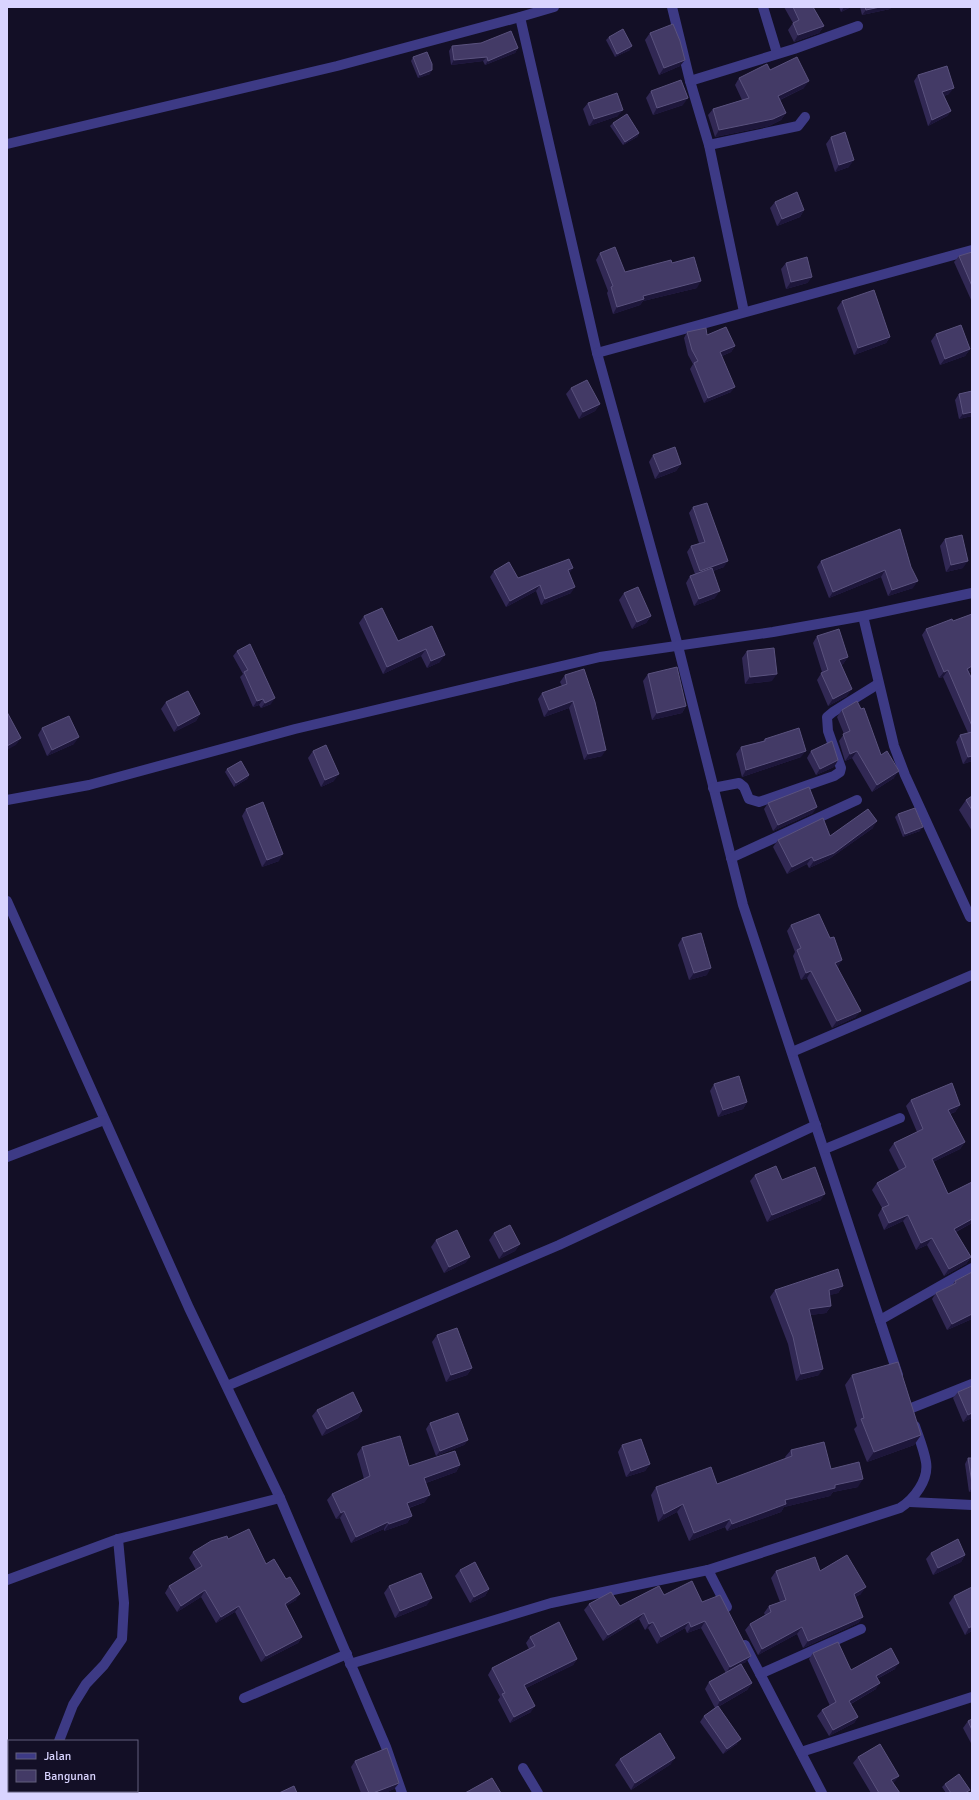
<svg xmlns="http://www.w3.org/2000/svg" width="979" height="1800" viewBox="0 0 979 1800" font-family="Signika,sans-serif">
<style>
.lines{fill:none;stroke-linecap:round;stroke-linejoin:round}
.minor{stroke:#3d3a85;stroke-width:10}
.wall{fill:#312854}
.shaded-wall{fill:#1d163a}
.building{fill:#433a66;stroke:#5a527e}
</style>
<rect width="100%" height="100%" fill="#130f26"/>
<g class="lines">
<g class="minor">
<path d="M672,7l18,74 19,64 35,167"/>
<path d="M763,7l14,46"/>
<path d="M520,17l77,336 81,293 65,259 155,470"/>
<path d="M690,81l104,-32 64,-23"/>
<path d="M7,144l330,-78 183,-49 34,-10"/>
<path d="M709,145l89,-19 7,-9"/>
<path d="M597,353l375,-103"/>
<path d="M863,616l31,130 11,29 65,142"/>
<path d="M713,788l26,-5 5,4 5,12 10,3 75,-26 6,-4 1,-4 -13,-37 -1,-14 6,-5 45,-28"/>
<path d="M7,800l82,-15 206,-56 305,-72 173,-25 90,-16 109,-23"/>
<path d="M731,858l126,-58"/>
<path d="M7,901l182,407 91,190 106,249 16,46"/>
<path d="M792,1052l180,-77"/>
<path d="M825,1149l75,-31"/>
<path d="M7,1157l97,-37"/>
<path d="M880,1320l92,-52"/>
<path d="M227,1386l332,-141 257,-120"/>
<path d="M909,1409l63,-25"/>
<path d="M910,1502l62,3"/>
<path d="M708,1570l19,37"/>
<path d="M7,1580l111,-41 162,-41"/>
<path d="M745,1645l77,148"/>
<path d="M350,1664l201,-61 157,-33 192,-62c14,-9 29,-28 26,-46 -2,-12 -7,-24 -11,-36"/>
<path d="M760,1674l101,-45"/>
<path d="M244,1698l103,-44"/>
<path d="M59,1741l14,-36 13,-21 18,-19 18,-26 2,-36 -6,-64"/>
<path d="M801,1752l171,-55"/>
<path d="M523,1768l15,25"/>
<path d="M51,1793l1,-2"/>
</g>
</g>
<g class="wall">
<path d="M784,7h29l11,19 -5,7 -25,9 -6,-12 5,-7z"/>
<path d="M839,7h12l-10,5z"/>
<path d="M860,7h31l-1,2 -28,6z"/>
<path d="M650,33l30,33 -21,9 -14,-35z"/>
<path d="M609,37l21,13 -15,7 -9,-17z"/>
<path d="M452,46l66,2 -3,5 -30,12 -2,-4 -32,4 -2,-14z"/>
<path d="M413,57l17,17 -12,4 -7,-17z"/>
<path d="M770,70l34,18 -24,12 6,13 -5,7 -12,6 -54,11 -7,-22 5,-6 29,-9 -7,-15 4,-7z"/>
<path d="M918,75l31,19 -5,2 7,15 -4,5 -19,10 -14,-45z"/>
<path d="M651,91l32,14 -30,10 -7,-17z"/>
<path d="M588,103l30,13 -29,10 -6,-17z"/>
<path d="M613,123l26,10 -2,4 -14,8 -13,-19z"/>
<path d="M831,137l18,30 -14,5 -9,-28z"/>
<path d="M775,202l29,8 -4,7 -23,9 -7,-18z"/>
<path d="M972,252v50l-18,-40 5,-6z"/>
<path d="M600,253l25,19 47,-9 25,25 -54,13 -3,4 -27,9 -6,-21 1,-2 -12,-31z"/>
<path d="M786,263l26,14 -5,6 -21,6 -5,-20z"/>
<path d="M842,301l48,36 -4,6 -32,12 -17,-47z"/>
<path d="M687,332l20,3 28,11 -4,6 -9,4 9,36 -27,11 -14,-34 3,-5 -5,-9 -4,-17z"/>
<path d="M936,334l34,15 -5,7 -25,9 -9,-24z"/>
<path d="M571,388l29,16 -5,7 -16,8 -13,-25z"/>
<path d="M972,391v25l-13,3 -4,-19 4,-6z"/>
<path d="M653,455l28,9 -5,7 -21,8 -6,-17z"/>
<path d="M693,507l31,60 -11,4 2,27 -21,8 -8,-23 4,-7 5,-2 -8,-22 4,-6 8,-3 -10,-30z"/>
<path d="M900,529l13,59 -25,8 -7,-19 -52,21 -12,-31 4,-6z"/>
<path d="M945,539l18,29 -17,4 -6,-26z"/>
<path d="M494,571l24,7 52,-5 1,20 -30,12 -5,-14 -30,16 -16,-30z"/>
<path d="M624,593l27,23 -5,7 -14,6 -13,-29z"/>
<path d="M364,616l34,25 34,-15 8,36 -13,6 -6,-12 -38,18 -24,-51z"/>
<path d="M926,629l46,42 -3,1 3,7v82l-9,3 -7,-22 4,-7 8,-2 -25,-56 -4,1 -17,-43z"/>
<path d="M817,636l31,21 -5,7 -2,1 6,31 -19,10 -11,-26 5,-8 -9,-29z"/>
<path d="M237,651l34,53 -10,4 -2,-3 -6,2 -13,-30 3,-3 -10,-18z"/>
<path d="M747,651l25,30 -27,3 -3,-26z"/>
<path d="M648,674l38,32 -4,7 -30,7 -9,-39z"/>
<path d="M565,675l37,81 -18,4 -15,-52 -25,9 -6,-18 4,-6 20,-7 -2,-4z"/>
<path d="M166,702l34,12 -4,7 -22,11 -13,-23z"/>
<path d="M842,710l39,45 13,23 -22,14 -20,-34 -7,3 -6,-20 5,-7 -7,-17z"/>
<path d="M42,728l32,16 -27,12 -9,-21z"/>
<path d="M765,739l36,18 -59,20 -6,-23 5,-7 22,-6z"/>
<path d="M313,751l21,30 -13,6 -13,-29z"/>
<path d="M811,751l27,9 -4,7 -18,8 -9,-17z"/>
<path d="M227,769l22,6 -2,4 -13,8 -9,-15z"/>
<path d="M972,796v35l-13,-21 7,-10z"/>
<path d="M768,803l45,10 -40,18 -9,-22z"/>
<path d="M246,809l33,52 -17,6 -20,-51z"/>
<path d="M898,814l22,17 -17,6 -8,-20z"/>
<path d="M873,828l-44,31 -20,9 -2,-4 -20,10 -14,-27 5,-7 52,-4z"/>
<path d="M791,925l47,42 18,50 -24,11 -25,-50 -6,2 -8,-24 2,-4 -8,-21z"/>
<path d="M682,938l25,37 -18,5 -11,-35z"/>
<path d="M714,1084l33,18 -4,7 -25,8 -8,-26z"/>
<path d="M911,1100l49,5 -5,7 -5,2 15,28 -5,7 -27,13 15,32 24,-12v41l-16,9 15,25 -5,7 -22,12 -17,-31 -11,5 -13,-29 -19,9 -6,-15 4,-7 -10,-18 5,-7 22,-13 -10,-20 5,-7 23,-11 -11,-26z"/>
<path d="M755,1175l27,5 39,20 -54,22 -17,-41z"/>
<path d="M494,1233l26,11 -5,7 -16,8 -10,-19z"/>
<path d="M436,1240l34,17 -5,6 -21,10 -13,-26z"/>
<path d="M972,1272v47l-25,11 -15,-31 4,-6 17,-9 2,-3z"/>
<path d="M843,1286l-5,7 -9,2 2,11 -5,7 -16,2 9,60 -23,6 -8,-37 -18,-47 5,-7z"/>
<path d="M437,1335l35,33 -5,7 -21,7 -14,-40z"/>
<path d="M852,1375l69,60 -7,10 -47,17 -13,-33 3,-3 -12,-41z"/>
<path d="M972,1386v32l-9,4 -10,-24 5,-6z"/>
<path d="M317,1410l45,1 -4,7 -36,18 -10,-20z"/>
<path d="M430,1423l38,17 -4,5 -28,11 -10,-27z"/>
<path d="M622,1445l28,19 -5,7 -19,6 -8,-25z"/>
<path d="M362,1447l47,19 51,-1 -4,7 -30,11 -1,19 -16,6 3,8 -5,7 -23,8v-2l-33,14 -11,-25 -4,1 -9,-19 5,-6 32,-15 -7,-25z"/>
<path d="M791,1450l40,19 27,18 -25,5 -3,4 -46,11 -3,5 -54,19 -2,-4 -36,14 -12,-29 -19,10 -7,-27 5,-8 61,-3 69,-25 -1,-2z"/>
<path d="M968,1458h4v34h-3l-4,-28z"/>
<path d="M228,1539l38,25 30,36 -10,6 16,31 -4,6 -37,19 -26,-50 -19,11 -15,-26 -24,15 -12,-19 4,-7 27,-16 -7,-12 4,-6z"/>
<path d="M931,1553l34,2 -4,7 -28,13 -7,-16z"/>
<path d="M460,1570l29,19 -4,7 -15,7 -15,-27z"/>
<path d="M776,1571h44l41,23 -6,3 8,20 -5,6 -55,25 -6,-14 -39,21 -13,-25 5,-6 15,-9 -1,-2 5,-7 11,-4 -9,-24z"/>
<path d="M389,1586l38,19 -32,13 -11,-25z"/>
<path d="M664,1595l38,7 44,60 -5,2 11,19 -5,7 -29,17 19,37 -14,10 -23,-32 4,-6 11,-8 -10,-19 4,-7 17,-9 -25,-45 -14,5 -2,-5 -28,16 -9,-16 -3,2 -6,-11 -36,22 -19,-31 5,-6 31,2z"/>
<path d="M954,1596l18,35 -7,4 -16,-32z"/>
<path d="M530,1637l47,22 -4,6 -47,23 5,24 -21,11 -12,-23 2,-3 -12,-22 4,-7 37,-19 -3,-6z"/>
<path d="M813,1653l38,17 44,-1 -18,10 -1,10 -25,15 7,13 -4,6 -25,13 -12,-20 5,-6 8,-4 -21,-47z"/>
<path d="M972,1719v26l-9,-17 5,-7z"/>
<path d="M858,1757l41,19 -6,7 7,10h-29l-18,-30z"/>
<path d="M620,1759l51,5 -40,26 -16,-25z"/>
<path d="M355,1761l44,22 -5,6 -9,4h-24l-10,-26z"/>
<path d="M945,1784l25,6 -3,3h-21l-4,-6z"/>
</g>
<g class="shaded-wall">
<path d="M844,7h7l-10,5z"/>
<path d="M880,7h11l-1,2 -28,6 4,-5z"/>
<path d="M824,26l-5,7 -25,9 4,-7z"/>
<path d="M632,46l-2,4 -15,7 2,-3z"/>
<path d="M518,48l-3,5 -30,12 3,-4z"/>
<path d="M487,57l-4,4 -32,4 3,-5z"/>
<path d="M685,60l-5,6 -21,9 5,-7z"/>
<path d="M432,70l-2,4 -12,4 2,-3z"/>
<path d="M809,81l-5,7 -31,15 5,-7z"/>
<path d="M954,88l-5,6 -11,4 4,-6z"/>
<path d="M688,98l-5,7 -30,10 4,-7z"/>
<path d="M623,110l-5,6 -29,10 5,-7z"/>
<path d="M951,111l-4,5 -19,10 4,-6z"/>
<path d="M786,113l-5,7 -12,6 -54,11 4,-7z"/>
<path d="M639,133l-2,4 -14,8 2,-3z"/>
<path d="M854,160l-5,7 -14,5 4,-7z"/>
<path d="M804,210l-4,7 -23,9 5,-7z"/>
<path d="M812,277l-5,6 -21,6 5,-7z"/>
<path d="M701,281l-4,7 -54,13 -3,4 -27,9 4,-7 26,-11z"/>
<path d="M890,337l-4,6 -32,12 4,-7z"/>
<path d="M735,346l-4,6 -14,6 3,-6z"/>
<path d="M970,349l-5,7 -25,9 5,-6z"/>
<path d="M735,387l-4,5 -27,11 4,-5z"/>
<path d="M600,404l-5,7 -16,8 4,-7z"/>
<path d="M972,412v4l-13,3 4,-5z"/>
<path d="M681,464l-5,7 -21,8 5,-7z"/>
<path d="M728,561l-4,6 -28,10 4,-6z"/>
<path d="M968,561l-5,7 -17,4 5,-7z"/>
<path d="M573,568l-4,6 -1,-4z"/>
<path d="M885,570l-4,7 -52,21 4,-6z"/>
<path d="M918,581l-5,7 -25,8 4,-6z"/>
<path d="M540,585l-4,6 -30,16 4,-6z"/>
<path d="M575,587l-4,6 -30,12 4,-6z"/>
<path d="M720,591l-5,7 -21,8 5,-7z"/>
<path d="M651,616l-5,7 -14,6 5,-7z"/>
<path d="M426,649l-5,7 -38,18 4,-7z"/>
<path d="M445,655l-5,7 -13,6 4,-7z"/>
<path d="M848,657l-5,7 -9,3 5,-7z"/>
<path d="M972,666v5l-9,4 4,-6z"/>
<path d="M948,670l-5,7 -4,1 5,-6z"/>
<path d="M777,674l-5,7 -27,3 5,-7z"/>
<path d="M852,689l-5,7 -19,10 5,-7z"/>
<path d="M275,698l-4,6 -10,4 4,-5z"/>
<path d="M263,699l-4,6 -6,2 4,-6z"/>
<path d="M573,701l-4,7 -25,9 5,-7z"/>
<path d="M686,706l-4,7 -30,7 5,-7z"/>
<path d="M200,714l-4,7 -22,11 4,-6z"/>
<path d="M79,737l-5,7 -27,12 5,-6z"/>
<path d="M21,738l-5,7 -9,5v-4z"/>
<path d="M606,750l-4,6 -18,4 4,-6z"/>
<path d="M806,751l-5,6 -59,20 4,-7z"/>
<path d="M857,751l-5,7 -7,3 5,-7z"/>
<path d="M972,756v5l-9,3 5,-7z"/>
<path d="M838,760l-4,7 -18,8 4,-6z"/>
<path d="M899,771l-5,7 -22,14 5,-7z"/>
<path d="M339,774l-5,7 -13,6 4,-7z"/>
<path d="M249,775l-2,4 -13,8 2,-4z"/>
<path d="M817,807l-4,6 -40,18 5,-6z"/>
<path d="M877,821l-4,7 -44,31 -20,9 5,-7z"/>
<path d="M923,827l-3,4 -17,6 2,-3z"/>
<path d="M283,854l-4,7 -17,6 5,-7z"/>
<path d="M812,857l-5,7 -20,10 5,-7z"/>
<path d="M842,960l-4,7 -3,-4z"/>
<path d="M711,968l-4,7 -18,5 5,-7z"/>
<path d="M811,971l-4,7 -6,2 5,-7z"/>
<path d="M861,1011l-5,6 -24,11 5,-7z"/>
<path d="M747,1102l-4,7 -25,8 5,-7z"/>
<path d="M960,1105l-5,7 -12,4 5,-6z"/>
<path d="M965,1142l-5,7 -33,16 5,-6z"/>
<path d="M825,1194l-4,6 -54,22 5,-7z"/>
<path d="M908,1215l-5,6 -19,9 5,-7z"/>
<path d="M972,1219v4l-23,12 5,-6z"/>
<path d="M932,1238l-5,7 -11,5 5,-7z"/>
<path d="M520,1244l-5,7 -16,8 5,-7z"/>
<path d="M470,1257l-5,6 -21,10 5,-6z"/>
<path d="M971,1257l-5,7 -22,12 5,-7z"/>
<path d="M843,1286l-5,7 -14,4 5,-7z"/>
<path d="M831,1306l-5,7 -22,3 5,-7z"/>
<path d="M972,1314v5l-25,11 5,-6z"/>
<path d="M472,1368l-5,7 -21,7 5,-7z"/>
<path d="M823,1369l-4,6 -23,6 5,-7z"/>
<path d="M362,1411l-4,7 -36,18 5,-7z"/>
<path d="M972,1413v5l-9,4 5,-7z"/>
<path d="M921,1435l-7,10 -47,17 7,-10z"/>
<path d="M468,1440l-4,5 -28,11 4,-5z"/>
<path d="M650,1464l-5,7 -19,6 5,-6z"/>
<path d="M460,1465l-4,7 -36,13 4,-7z"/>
<path d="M863,1479l-5,8 -25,5 -3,4 -46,11 -3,5 -54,19 5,-7 53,-24 50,-15z"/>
<path d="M972,1488v4h-3z"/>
<path d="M430,1495l-5,7 -23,8 5,-7z"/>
<path d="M683,1504l-6,8 -19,10 6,-8z"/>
<path d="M344,1511l-4,7 -4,1 5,-6z"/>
<path d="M412,1516l-5,7 -23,8 5,-7z"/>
<path d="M730,1519l-5,8 -36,14 5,-8z"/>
<path d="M388,1522l-4,7 -33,14 5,-6z"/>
<path d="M965,1555l-4,7 -28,13 5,-7z"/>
<path d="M866,1587l-5,7 -12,7 5,-7z"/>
<path d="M489,1589l-4,7 -15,7 4,-6z"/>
<path d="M205,1590l-4,7 -24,15 4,-6z"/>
<path d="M300,1594l-4,6 -16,10 5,-6z"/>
<path d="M432,1598l-5,7 -32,13 5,-7z"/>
<path d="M239,1606l-4,6 -19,11 5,-6z"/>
<path d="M644,1613l-5,6 -36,22 5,-6z"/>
<path d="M863,1617l-5,6 -55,25 5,-7z"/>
<path d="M705,1621l-4,7 -14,5 4,-6z"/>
<path d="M653,1622l-5,6 -3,2 4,-6z"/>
<path d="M689,1622l-4,6 -28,16 4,-7z"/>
<path d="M972,1626v5l-7,4 4,-7z"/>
<path d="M802,1627l-5,7 -39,21 4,-6z"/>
<path d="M302,1637l-4,6 -37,19 5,-6z"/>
<path d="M751,1656l-5,6 -20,11 4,-6z"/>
<path d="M577,1659l-4,6 -53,26 4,-6z"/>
<path d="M899,1663l-4,6 -24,13 5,-6z"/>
<path d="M752,1683l-5,7 -31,18 4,-7z"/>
<path d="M880,1683l-4,6 -31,18 4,-6z"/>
<path d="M535,1706l-4,6 -21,11 4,-6z"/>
<path d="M858,1717l-4,6 -25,13 4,-6z"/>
<path d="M741,1739l-4,5 -14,10 4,-5z"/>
<path d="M675,1758l-4,6 -40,26 4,-7z"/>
<path d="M899,1776l-5,6 -8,5 5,-7z"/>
<path d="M399,1783l-5,6 -9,4h-12z"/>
</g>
<g class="building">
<path d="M793,7h20l11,19 -26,9 -5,-12 6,-3z"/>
<path d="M865,7h15l-14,3z"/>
<path d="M673,24l7,17 5,19 -21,8 -14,-35z"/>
<path d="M623,29l9,17 -15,8 -8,-17z"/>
<path d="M511,31l7,17 -30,13 -1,-4 -33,3 -2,-14 29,-3z"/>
<path d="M427,52l5,12v6l-12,5 -7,-18z"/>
<path d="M797,57l12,24 -31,15 8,17 -13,6 -54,11 -6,-21 36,-11 -10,-20 28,-14 3,6z"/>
<path d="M947,66l7,22 -12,4 9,19 -19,9 -14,-45z"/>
<path d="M681,80l7,18 -31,10 -6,-17z"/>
<path d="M617,93l6,17 -29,9 -6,-16z"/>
<path d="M627,114l12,19 -14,9 -12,-19z"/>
<path d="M845,132l9,28 -15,5 -8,-28z"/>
<path d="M797,192l7,18 -22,9 -7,-17z"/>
<path d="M615,247l10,25 46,-12 1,3 22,-6 7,24 -58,15 1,3 -27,8 -6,-20 2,-1 -13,-33z"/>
<path d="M972,252v34l-13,-30z"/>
<path d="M807,257l5,20 -21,5 -5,-19z"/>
<path d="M874,290l16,47 -32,11 -16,-47z"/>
<path d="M961,325l9,24 -25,10 -9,-25z"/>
<path d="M726,327l9,19 -15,6 15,35 -27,11 -14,-35 4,-2 -6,-11 -5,-18 19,-4 1,7z"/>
<path d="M587,380l13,24 -17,8 -12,-24z"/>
<path d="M972,391v21l-9,2 -4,-20z"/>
<path d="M675,447l6,17 -21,8 -7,-17z"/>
<path d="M707,503l21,58 -28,10 -9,-25 14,-4 -12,-35z"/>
<path d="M900,529l11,38 7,14 -26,9 -7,-20 -52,22 -12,-31z"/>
<path d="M962,535l6,26 -17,4 -6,-26z"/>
<path d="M569,559l4,9 -5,2 7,17 -30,12 -5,-14 -30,16 -16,-30 15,-9 9,16z"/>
<path d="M712,568l8,23 -21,8 -9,-23z"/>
<path d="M638,587l13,29 -14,6 -13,-29z"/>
<path d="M382,608l16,33 34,-15 13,29 -14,6 -5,-12 -39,18 -23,-51z"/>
<path d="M972,614v52l-5,3 5,10v47l-24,-56 -4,2 -18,-43 26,-10 1,2z"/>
<path d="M839,629l9,28 -9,3 13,29 -19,10 -12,-26 7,-3 -11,-34z"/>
<path d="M250,644l25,54 -10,5 -2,-4 -6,2 -13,-29 4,-2 -11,-19z"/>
<path d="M774,648l3,26 -27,3 -3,-26z"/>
<path d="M677,667l9,39 -29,7 -9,-39z"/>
<path d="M584,669l11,33 11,48 -18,4 -15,-53 -24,9 -7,-17 25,-9 -2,-9z"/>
<path d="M188,691l12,23 -22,12 -12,-24z"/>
<path d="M857,701l4,8 3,-1 17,47 6,-4 12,20 -22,14 -20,-34 -7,3 -7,-20 7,-3 -8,-21z"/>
<path d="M7,712l14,26 -14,8z"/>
<path d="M69,716l10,21 -27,13 -10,-22z"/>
<path d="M799,728l7,23 -60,19 -5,-23 24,-6v-2z"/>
<path d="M972,732v24l-4,1 -8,-22z"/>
<path d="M832,741l6,19 -18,9 -9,-18z"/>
<path d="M326,745l13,29 -14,6 -12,-29z"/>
<path d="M241,761l8,14 -13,8 -9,-14z"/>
<path d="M809,787l8,20 -39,18 -10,-22z"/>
<path d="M972,796v14l-6,-10z"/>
<path d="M263,802l20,52 -16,6 -21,-51z"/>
<path d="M915,808l8,19 -18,7 -7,-20z"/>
<path d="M868,809l9,12 -43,32 -20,8 -2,-4 -20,10 -14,-27 45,-22 7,18z"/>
<path d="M819,914l11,24 4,-1 8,23 -7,3 26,48 -24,10 -26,-50 -5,2 -9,-23 4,-2 -10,-23z"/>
<path d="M701,933l10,35 -17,5 -12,-35z"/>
<path d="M739,1076l8,26 -24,8 -9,-26z"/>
<path d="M952,1083l8,22 -12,5 17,32 -33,17 16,35 24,-12v37l-18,10 17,28 -22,12 -17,-31 -11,5 -13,-28 -19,8 -7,-15 7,-3 -12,-22 29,-16 -12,-24 29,-14 -12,-29z"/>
<path d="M776,1166l6,14 33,-13 10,27 -53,21 -17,-40z"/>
<path d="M510,1225l10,19 -16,8 -10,-19z"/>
<path d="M457,1230l13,27 -21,10 -13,-27z"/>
<path d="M838,1269l5,17 -14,4 2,16 -22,3 14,60 -22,5 -8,-37 -18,-47z"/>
<path d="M972,1272v42l-20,10 -16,-31 20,-10 -1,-2z"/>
<path d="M457,1328l15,40 -21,7 -14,-40z"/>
<path d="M898,1362l23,73 -47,17 -13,-33 3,-1 -12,-43z"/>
<path d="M972,1386v27l-4,2 -10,-23z"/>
<path d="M353,1392l9,19 -35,18 -10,-19z"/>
<path d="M458,1413l10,27 -28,11 -10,-28z"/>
<path d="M400,1436l9,30 46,-15 5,14 -36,13 6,17 -23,8 5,13 -23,8 -1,-2 -32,15 -12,-26 -3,2 -9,-19 38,-18 -8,-29z"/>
<path d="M641,1439l9,25 -19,7 -9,-26z"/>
<path d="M824,1442l7,27 28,-7 4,17 -28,6v3l-50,12 1,4 -54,20 -2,-5 -36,14 -11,-29 -19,10 -8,-27 55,-20 6,17 75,-28 -1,-6z"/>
<path d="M968,1458h4v25z"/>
<path d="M249,1529l17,35 8,-5 12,20 4,-2 10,17 -15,10 17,33 -36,19 -27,-50 -18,11 -16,-27 -24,16 -12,-20 33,-20 -9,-14 18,-11 16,-5 1,3z"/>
<path d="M958,1539l7,16 -27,13 -7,-15z"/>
<path d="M847,1555l19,32 -12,7 9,23 -55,24 -6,-14 -40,22 -12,-25 21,-12 -2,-6 17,-6 -10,-29 39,-14 5,14z"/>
<path d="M475,1562l14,27 -15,8 -14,-27z"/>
<path d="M421,1573l11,25 -32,13 -11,-25z"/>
<path d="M692,1581l10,21 18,-7 31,61 -21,11 -25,-46 -14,6 -2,-5 -28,15 -8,-15 -4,2 -5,-11 -36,22 -19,-31 22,-12 9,14 39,-20 5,9z"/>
<path d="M972,1587v39l-3,2 -15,-32z"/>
<path d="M559,1622l18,37 -53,26 11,21 -21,11 -12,-23 3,-1 -13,-25 43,-22 -5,-9z"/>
<path d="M838,1642l13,28 40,-22 8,15 -23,13 4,7 -31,18 9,16 -25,13 -11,-20 14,-8 -23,-49z"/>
<path d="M741,1664l11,19 -32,18 -11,-19z"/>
<path d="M718,1706l23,33 -14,10 -23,-33z"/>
<path d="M972,1719v11l-4,-9z"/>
<path d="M660,1733l15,25 -40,25 -15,-24z"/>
<path d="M880,1744l19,32 -8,4 9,13h-21l-21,-36z"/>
<path d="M387,1748l12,35 -26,10h-4l-14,-32z"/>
<path d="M959,1774l11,16 -5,3h-14l-6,-9z"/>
<path d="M492,1778l9,15h-36z"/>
<path d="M294,1786l3,7h-18z"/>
</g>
<rect width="979" height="1800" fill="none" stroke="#d9d4ff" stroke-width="16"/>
<rect x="8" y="1740" width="130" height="52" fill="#130f26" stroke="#625e7d"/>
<rect x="16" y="1753" width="20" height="6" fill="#3d3a85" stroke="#625e7d"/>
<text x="44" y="1760" font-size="12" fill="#d9d4ff">Jalan</text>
<rect x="16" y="1770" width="20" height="12" fill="#433a66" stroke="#625e7d"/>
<text x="44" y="1780" font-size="12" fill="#d9d4ff">Bangunan</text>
</svg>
